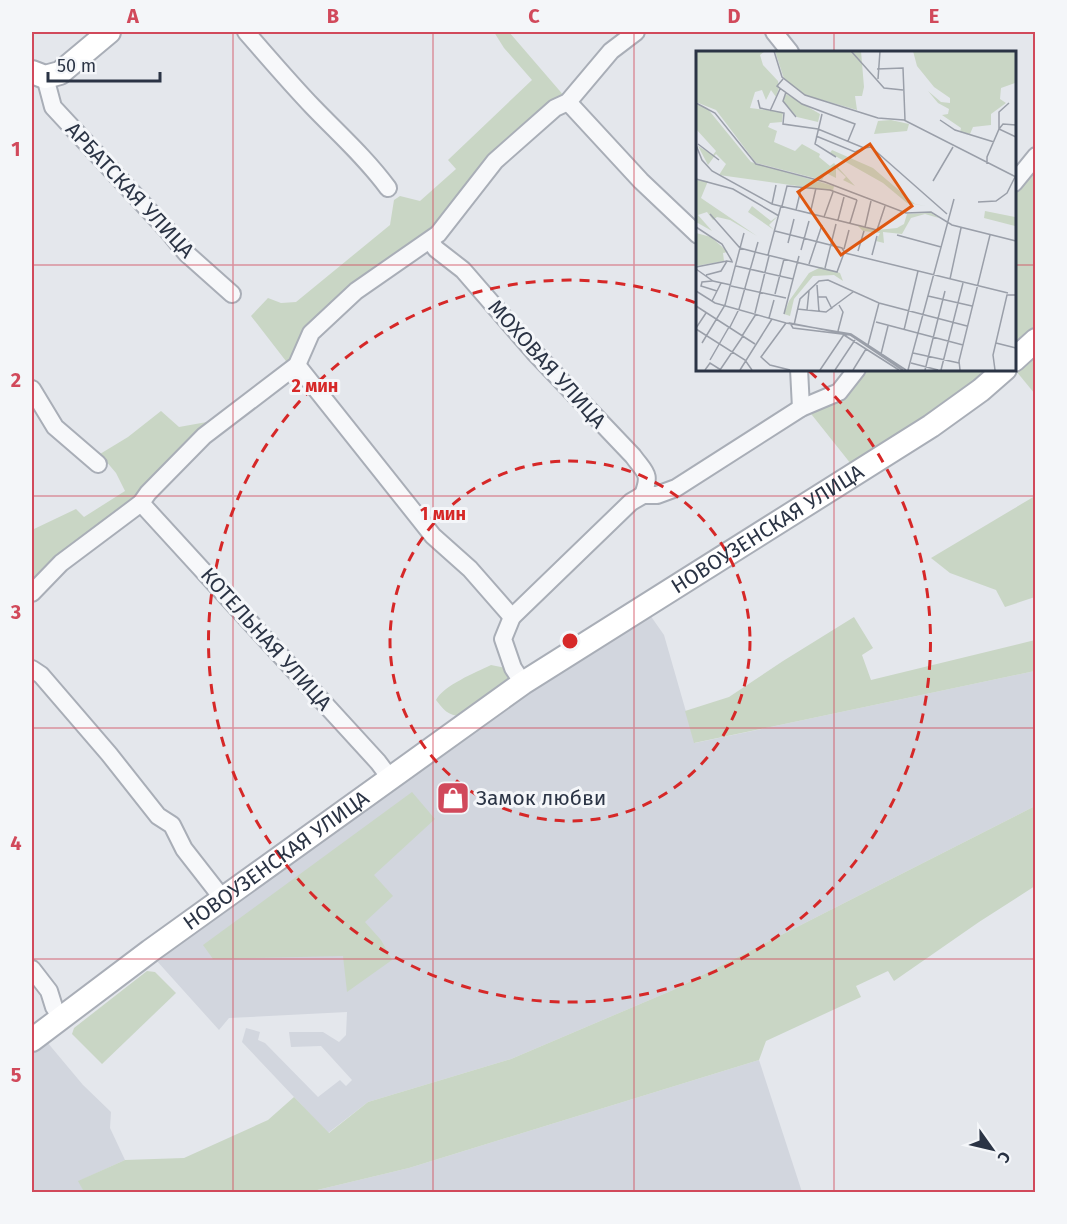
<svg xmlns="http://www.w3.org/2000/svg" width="1067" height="1224" viewBox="0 0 1067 1224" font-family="'Fira Sans',sans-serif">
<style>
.built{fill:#d2d6de}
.green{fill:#c9d6c5}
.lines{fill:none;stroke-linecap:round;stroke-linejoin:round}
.street-casing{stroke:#a9aeb7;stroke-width:20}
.secondary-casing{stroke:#a9aeb7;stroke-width:26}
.street{stroke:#f7f8fa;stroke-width:16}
.secondary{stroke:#fff;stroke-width:22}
.grid{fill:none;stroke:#d1495b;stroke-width:1.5;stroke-opacity:0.55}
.ring{fill:none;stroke:#d62828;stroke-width:3;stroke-dasharray:10 8}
.labels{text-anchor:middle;stroke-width:6;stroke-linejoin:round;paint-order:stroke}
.street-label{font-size:21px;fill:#2b3445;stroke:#f4f6f9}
.poi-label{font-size:21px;fill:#2b3445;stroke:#f4f6f9;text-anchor:start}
.inset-road{fill:none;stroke:#9a9fa9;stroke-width:1.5}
.view{fill:#df570f;fill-opacity:0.15;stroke:#df570f;stroke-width:3}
.inset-edge{fill:none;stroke:#2b3445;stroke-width:3}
.centre{fill:#d62828;stroke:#f4f6f9;stroke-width:3}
.ring-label{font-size:18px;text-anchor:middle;font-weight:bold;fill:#d62828;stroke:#f4f6f9;stroke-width:6;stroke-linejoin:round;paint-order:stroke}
.neatline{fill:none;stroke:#d1495b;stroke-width:2}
.grid-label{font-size:20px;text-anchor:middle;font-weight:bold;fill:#d1495b}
</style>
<rect width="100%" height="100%" fill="#e4e7ec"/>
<g class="built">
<path d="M650,615l14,20 31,108 340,-72v135l-362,184 -162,69 -143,43 -40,31 -86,-91 4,-14 14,4 -2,8 7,3 53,54 22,-17 6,6 6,-6 -31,-34 -30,1 -2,-15h34l16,10 7,-7 1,-23 -118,6 -10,12 -63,-70 375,-269z"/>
<path d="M47,1042l36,43 28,27 -1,16 15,32 -46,21 5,11h-52v-139z"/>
<path d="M759,1060l43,132h-493l100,-24z"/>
</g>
<g class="green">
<path d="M494,32h15l56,65 -121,122 -93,71 -62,75 -38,-49 17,-18 13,5 15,-1 94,-77 4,-25 6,-4 20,5 36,-32 -8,-9 84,-80 -28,-32z"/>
<path d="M1035,166v161l-20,20 -1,-153z"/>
<path d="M1035,352v42l-19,-23z"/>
<path d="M867,369h124l-13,12 -127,83 -43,-54 18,-4 27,-16z"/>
<path d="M161,411l18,16 39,-7 -87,85 -99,81v-58l2,1 42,-20 8,8 41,-26 -9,-18 -16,-19 28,-17z"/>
<path d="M1035,496v101l-30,10 -9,-17 -46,-17 -19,-15z"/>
<path d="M854,617l19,31 -11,7 9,25 164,-40v31l-341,72 -9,-32 44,-14 54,-36z"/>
<path d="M491,665l15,3 3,8 -2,7 -46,33c-13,0 -18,-7 -25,-16 7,-14 40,-28 55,-35z"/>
<path d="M412,792l23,27 -61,56 19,21 -28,26 16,18 11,20 -45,32 -4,-36 -130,3 -10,-14z"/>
<path d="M1035,806v80l-56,36 -85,59 -6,-10 -32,15 5,11 -95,44 -7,19 -350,108 -100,24h-225l-6,-11 47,-21 59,-2 84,-38 26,-23 35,36 39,-31 143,-43 162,-69z"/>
<path d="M147,971l8,1 21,21 -74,71 -30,-30 2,-6z"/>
</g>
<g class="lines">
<defs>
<g id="street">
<path d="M246,32c22,25 44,51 67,75 26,27 53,51 75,81"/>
<path d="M774,32l16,20"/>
<path d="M45,77l8,30 115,124 18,22 46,41"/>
<path d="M568,102l73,79 57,54"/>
<path d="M1014,183l22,-27"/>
<path d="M430,241l6,8 27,21 71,82 99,104c13,18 18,17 10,39"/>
<path d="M297,365l136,171 37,33 42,48"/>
<path d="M799,369l2,39"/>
<path d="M32,389l23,38 43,37"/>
<path d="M141,503l237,259 12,16"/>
<path d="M32,593l29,-30 80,-60 7,-10 56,-57 93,-71 14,-32 45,-42 82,-57 57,-73 60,-53 13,-6 43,-51 25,-19"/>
<path d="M32,669l9,6 68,79 49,62 14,9 12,24 39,50"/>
<path d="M523,683l-10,-15 -10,-29 9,-22 119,-115 12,-7h14l19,-7 125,-80 38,-16 18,-23"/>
<path d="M32,969l17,22 5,16 7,11"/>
</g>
<g id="secondary">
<path d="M32,72l13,5 15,-4 49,-41"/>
<path d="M1014,360l22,-20"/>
<path id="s1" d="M32,1040l118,-89 373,-268 408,-257 50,-36 24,-21"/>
</g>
</defs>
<use href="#street" class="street-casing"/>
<use href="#secondary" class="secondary-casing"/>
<use href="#street" class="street"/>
<use href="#secondary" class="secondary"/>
</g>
<path class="grid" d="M233,32v1160M433,32v1160M634,32v1160M834,32v20M32,265h666M1014,265h22M834,369v823M32,496h1004M32,728h1004M32,959h1004"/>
<g class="ring">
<circle cx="570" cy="641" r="180"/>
<path d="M809 371A361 361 0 1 1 696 303"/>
</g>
<defs>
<symbol id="shop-square" viewBox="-11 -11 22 22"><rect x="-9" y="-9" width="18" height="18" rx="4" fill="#d1495b" stroke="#f4f6f9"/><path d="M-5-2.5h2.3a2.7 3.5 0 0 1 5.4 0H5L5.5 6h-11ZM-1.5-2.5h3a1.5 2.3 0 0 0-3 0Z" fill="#fff"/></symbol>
</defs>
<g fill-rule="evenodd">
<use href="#shop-square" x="434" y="779" width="38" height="38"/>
</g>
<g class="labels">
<g class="street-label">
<text transform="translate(130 190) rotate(47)" y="7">АРБАТСКАЯ УЛИЦА</text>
<text transform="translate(547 364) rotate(48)" y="7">МОХОВАЯ УЛИЦА</text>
<text dy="7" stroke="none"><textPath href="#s1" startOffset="896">НОВОУЗЕНСКАЯ УЛИЦА</textPath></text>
<text transform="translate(266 639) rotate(48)" y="7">КОТЕЛЬНАЯ УЛИЦА</text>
<text dy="7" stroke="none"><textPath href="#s1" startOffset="303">НОВОУЗЕНСКАЯ УЛИЦА</textPath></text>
</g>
<g class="poi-label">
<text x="476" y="805">Замок любви</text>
</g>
</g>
<g transform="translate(696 51)">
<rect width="320" height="320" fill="#e4e7ec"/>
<path d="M0,0h69l-5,4 3,10 15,16 1,7 -3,9 -5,-7 -5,10 -4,-10 -7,2 -5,16 33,4 -1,10 -12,1 -2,4 9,4 -3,11 21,9 7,-7 18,10 -1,3 11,9 4,-3 21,23 -12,-6 3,-3 -10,-9v10l-10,-5 -4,7 -66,-17 -40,-53 -20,-8zM79,0h86l3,36 -2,9h-7l2,14 -52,-15 -21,-16zM217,0h102v32l-14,5 -1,11 6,4 -15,11v11l-18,2 -3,7 -10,-2 1,-4 -19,-13 6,-1 1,-5 -11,-6 -10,-12 13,11 9,1v-5l-16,-11 -17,-21zM90,43l34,20 -2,8 -21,-5 -14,-16zM0,52l11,5 44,54 83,24 -1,5 -114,-16 7,-11 -10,-10 -8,11 -10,-19 15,9 3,-4 -20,-22zM195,69l18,4 -2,7 -33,3 4,-13zM136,99l41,18 42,36 11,2 -19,-3 -24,-20 -53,-30zM0,129l12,1 -7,17 56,38 -27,-16 -13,-3 -4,3 -6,-8 -9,3 14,16 -16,-9zM56,155l19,15 7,-5 -9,9 5,5 -26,-18zM289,160l30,6v9l-31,-8zM231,162h4l8,5 -14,-4 -14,4 -9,16 -19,-2 1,11 -8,-2 4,-8 -17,-2 -6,-6 20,5 20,-2 7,-4 3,-10zM0,182l15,4 17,15 -5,1 1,8 -28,5zM125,216l19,6 3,8 -9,-6 -21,1 -19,23 -4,17 -6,-2 5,-13 20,-28z" fill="#c9d6c5"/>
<path class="inset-road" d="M78,0l8,26 23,18 73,23 26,2 112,57M155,0l33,37 19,2M181,18l26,-1 2,52M87,28l-6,7 25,18 53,20 -7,17M182,28l2,-28M90,41l-3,9 13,16M62,49l2,8 24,5 -1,11 35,5 46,19 7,-1 76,67M0,52l19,10 41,51 69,18 81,31 25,-1 21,13 64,16M74,60l10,-22M126,63l-7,30 21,13M244,69l15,10 39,12M320,74l-13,-1 -4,5 17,8M120,85l39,16 9,-4M2,93l21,16M0,94l6,15 10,11 60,33 105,26 8,-24M291,113v-7l12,-28v-17l10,-9M0,128l37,10 46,27M237,130l20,-34M282,151l18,-1 11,-8 8,-16M76,153l4,-19M86,155l5,-20 43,4 27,10M100,159l5,-21M14,163l30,34 15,4 82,20 7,-19M114,163l6,-26M128,166l9,-25M142,169l6,-23M154,172l7,-23M0,176l26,17 10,17M169,176l6,-26M79,180l67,17 3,5 163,40M201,184l44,12M92,192l6,-24M148,198l5,-19M105,199l8,-29M162,200l6,-20M72,204l13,-49M176,204l5,-19M113,213l13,-39M40,215l57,13M0,216l31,-6M129,217l11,-44M0,218l17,12 18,4M10,224l15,-4 6,-10 6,1M254,228l11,-51M16,230l-10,1 -1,4 16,5M121,234l2,27M35,235l55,12M0,240l19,12 71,20 65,11 55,36M79,243l9,-35M232,245l44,10M122,246h8l6,12M16,250l9,-18M0,255l59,38M43,258l19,-67M101,258l29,3 27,-20M111,259l2,-19M59,262l14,-57M88,263l15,-58M73,267l5,-18M180,271l87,23M90,272l-25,34 9,8 20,5M98,274l6,-26 19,-18 9,-1 51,23 88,23M34,276l9,-18M0,277l10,-15M0,278l49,31 7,10M208,279l14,-59M142,280l5,-19 -4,-7M148,284l55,35M46,285l14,-22M6,292l23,-38 19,-72M300,292l20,5M172,294l11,-42M217,302l46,10M185,303l7,-28M14,309l19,-33M215,312l27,7M9,319l5,-7 11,7M24,319l23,-34M44,319l32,-51M124,319l25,-37M139,319l20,-30M157,319l13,-21M206,319l-52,-35 -57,-7 -3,-5 61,12 52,35M212,319l46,-171M229,319l20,-79M245,319l22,-87M264,319l-1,-9 31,-126M299,319l-2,-15 14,-60h9"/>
<path class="view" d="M174,93l42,62 -71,49 -43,-63z"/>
<rect width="320" height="320" class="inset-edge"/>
</g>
<circle cx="570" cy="641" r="9" class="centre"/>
<g class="ring-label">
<text x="315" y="392">2 мин</text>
<text x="443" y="520">1 мин</text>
</g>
<rect width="1067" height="1224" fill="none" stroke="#f4f6f9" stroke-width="66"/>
<g transform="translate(992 1149) rotate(124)" stroke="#f4f6f9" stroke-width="4.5" paint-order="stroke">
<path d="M0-4.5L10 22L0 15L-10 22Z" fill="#2b3445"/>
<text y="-9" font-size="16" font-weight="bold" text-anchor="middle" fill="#2b3445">С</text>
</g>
<path d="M48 72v9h112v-9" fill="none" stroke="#2b3445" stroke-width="3"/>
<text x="57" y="72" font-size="18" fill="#2b3445" stroke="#f4f6f9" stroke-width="4.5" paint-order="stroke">50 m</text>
<rect x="33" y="33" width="1001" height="1158" class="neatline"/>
<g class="grid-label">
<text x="133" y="23">A</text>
<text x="333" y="23">B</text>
<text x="534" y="23">C</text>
<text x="734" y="23">D</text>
<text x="934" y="23">E</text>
<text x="16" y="156">1</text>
<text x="16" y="387">2</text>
<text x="16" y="619">3</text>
<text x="16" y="850">4</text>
<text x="16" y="1082">5</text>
</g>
</svg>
